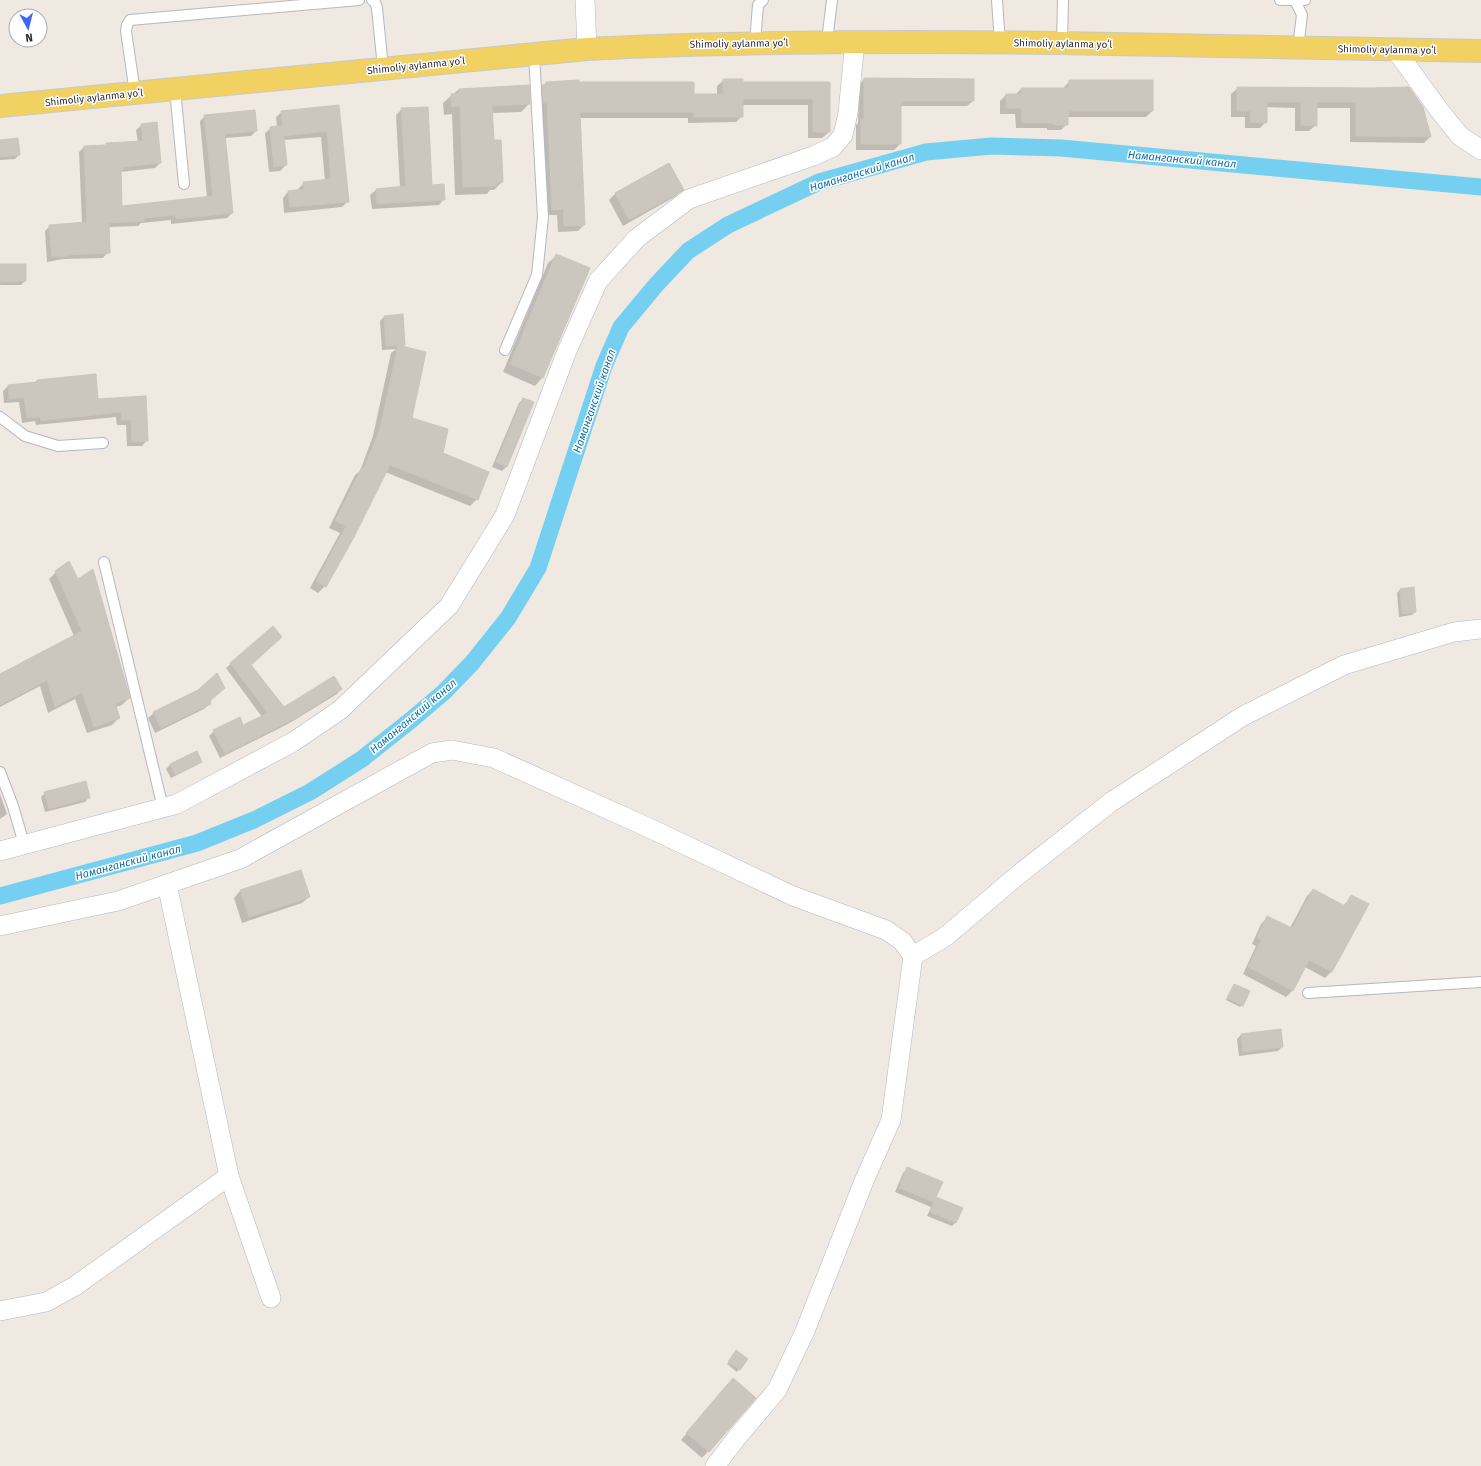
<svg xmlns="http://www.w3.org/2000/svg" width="1481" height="1466" viewBox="0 0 1481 1466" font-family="'Fira Sans',sans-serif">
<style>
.shadow{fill:#0003}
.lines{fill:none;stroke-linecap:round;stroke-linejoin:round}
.canal{stroke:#75cff0;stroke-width:17}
.building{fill:#cbc7bf;stroke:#cbc5ba}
.service-casing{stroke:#b4b7c1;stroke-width:12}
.minor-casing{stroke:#b4b7c1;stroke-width:20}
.primary-casing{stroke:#c9c9c9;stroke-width:24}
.service{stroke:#fff;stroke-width:10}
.minor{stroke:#fff;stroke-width:19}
.primary{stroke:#f2d163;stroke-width:22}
.labels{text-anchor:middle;stroke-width:3;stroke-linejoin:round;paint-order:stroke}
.street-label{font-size:10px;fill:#2e2e2e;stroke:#fff}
.water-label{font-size:11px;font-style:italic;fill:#0d6fa3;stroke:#fff}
</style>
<rect width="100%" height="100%" fill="#efe9e1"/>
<g class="shadow">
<path d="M864,79l109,22 -6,5h-67v38l-6,6h-38v-25l2,-2 1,-38z"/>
<path d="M724,80l18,3h87v49l-7,6h-14v-33h-66v11l-6,6 -48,1v-5h-108l4,107 -6,6 -20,1 -1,-17h-11l-10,-123 10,-9h32l115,12h24v-9z"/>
<path d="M1070,81l82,30 -6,6h-79v7l-6,6h-14v-2h-31l-1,-14h-15v-13l6,-6h9l6,-6h43v-2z"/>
<path d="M1238,88l184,19 8,30 -6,6 -74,-1v-34h-34v17l-7,6h-14v-23l-29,-1v15l-6,6h-15v-11h-14v-23z"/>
<path d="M459,89l70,15 -8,8 -29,1 1,28 9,41 -8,8h-4l-3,4 -32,1 -3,-81 -8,1 -1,-12z"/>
<path d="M338,106l10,95 -6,6 -58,6 -1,-15 5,-6 10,-1v-2l6,-6 21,-2 -4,-44 -38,3 3,25 -6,6 -11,1 -4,-39 6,-5 6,-1 -1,-10 6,-5z"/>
<path d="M402,109l29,77 13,13 -5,6 -67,4 -2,-14 6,-5 24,-2 -4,-73z"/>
<path d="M205,116l51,15 -5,5 -26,2 7,75 -5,5 -56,6v-4l-30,3 -3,3 -30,1v25l-5,6 -40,1 -16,3 -2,-31 5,-5 32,-3 -3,-71 5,-5 20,-1 3,-2 31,-1 -2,-13 6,-5 18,38 -5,5 -35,4 1,35 86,-9 -7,-77z"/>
<path d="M0,141l19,14 -4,4 -15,1z"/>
<path d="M669,165l13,24 -6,7 -53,30 -14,-26 6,-6z"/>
<path d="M556,256l33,13 -47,109 -7,8 -32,-14 45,-109z"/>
<path d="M1,265l24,16 -4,4h-21z"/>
<path d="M384,317l20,27 -2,3 8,71 31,36 36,45 -7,7 -85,-34 -60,114 -7,7 -8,-5 30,-55 -11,-5 26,-53 5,-4 13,-35 18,-83 5,-4 -14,1 -2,-29z"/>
<path d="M37,381l60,19 48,-3 2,43 -5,6h-15l-1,-21h-9l-1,-8 -80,8 -1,-4 -13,2 -3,-21 -15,1 -1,-12 5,-5 26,-3z"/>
<path d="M523,399l-17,68 -4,4 -10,-4 27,-64z"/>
<path d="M56,572l73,126 -7,7 -6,2 3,11 -7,7 -25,8 -12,-34 -27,14 -8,-27 -40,21v-32l74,-39 -25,-57z"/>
<path d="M1400,590l15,22 -3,3 -13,2 -2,-24z"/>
<path d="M273,627l-23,39 34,42 57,-19 -4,5 -49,30 -68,34 -11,-22 5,-5 29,-5 19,-9 -36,-49z"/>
<path d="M209,702l1,1 -6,6 -49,24 -7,-15 6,-5z"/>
<path d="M201,761l-4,4 -26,13 -5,-9 4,-4z"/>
<path d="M45,793l44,4 -4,5 -40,10 -4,-15z"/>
<path d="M0,794l7,20 -7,5z"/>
<path d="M300,871l9,26 -7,6 -60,20 -8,-25 6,-7z"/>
<path d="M1313,890l30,16 9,-10 -21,76 -6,6 -20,-11 -13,24 -6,6 -43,-23 13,-28 -4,-2 9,-20 6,-6 23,10 17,-32z"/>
<path d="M1234,985l8,20 -2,2 -14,-7z"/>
<path d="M1241,1035l41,12 -4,4 -39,5 -2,-17z"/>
<path d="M907,1169l49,53 -4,4 -25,-10 4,-9 -36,-15 8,-19z"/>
<path d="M735,1353l12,6 -10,13 -10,-8z"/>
<path d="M727,1386l28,12 -53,60 -21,-18z"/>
</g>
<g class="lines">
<path class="canal" d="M0,896l197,-53 57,-23 56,-28 52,-33 49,-39 33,-28 28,-29 36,-45 30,-50 66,-202 17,-39 35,-42 32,-34 40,-26 91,-43 107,-30 65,-6 70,2 420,39"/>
</g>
<g class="building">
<path d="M864,78l110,1v22h-73v43h-40v-25h3z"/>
<path d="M723,79h20v3h87v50h-17v-33h-70v18h-49v-5h-114l5,113 -21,1 -1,-17 -11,1 -5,-107h-4l-1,-18 4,-1v-2l33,-2v2h115v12h29z"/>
<path d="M1069,80h84v31h-84v4h-1v10h-15v-2h-31l-1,-15h-15v-14h15v-6h48z"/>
<path d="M529,85l1,19 -38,2 2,34h7l2,42 -7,1v3l-33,1 -3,-81 -8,1 -1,-13 8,-1v-4z"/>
<path d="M1237,87l134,1 38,-1 14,20 8,30 -75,-1v-34h-39v24l-16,-1v-23h-34v21l-17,-1 1,-11h-14z"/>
<path d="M339,105l10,97 -59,5 -2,-16 16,-2 -1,-7 28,-3 -4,-48 -43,5 3,29 -13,2 -4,-40 13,-2 -2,-14z"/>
<path d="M428,107l4,78 12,-1 1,16 -68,4 -1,-15 30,-3 -5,-78z"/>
<path d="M255,110l2,21 -32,3 8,79 -57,6v-4l-32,3v3l-35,2 1,30 -42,2 1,1 -17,1 -3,-32 38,-3 -3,-76 22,-1v-2l37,-2 -2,-17 16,-2 4,41 -38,4v3h-2l1,36 91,-10 -9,-81z"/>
<path d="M18,138l2,17 -20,2v-17z"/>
<path d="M669,163l15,27 -55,30 -14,-27z"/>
<path d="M556,254l34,14 -47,110 -33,-14z"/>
<path d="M0,264h26v17l-25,1z"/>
<path d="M403,314l2,31 -19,1 -2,-30z"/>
<path d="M398,345l28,7 -14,66 36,11 -5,24 46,19 -11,28 -88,-35 -37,74 -27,48 -10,-6 30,-55 -11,-5 27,-54 2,1 16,-39z"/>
<path d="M96,374l2,25 48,-3 2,45 -16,1 -1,-22h-9l-1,-8 -80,9 -1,-4 -13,1 -3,-21 -15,2 -1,-14 29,-3v-2z"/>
<path d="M523,398l11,4 -27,65 -11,-5z"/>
<path d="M69,561l9,18 15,-10 37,129 -15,5 5,15 -26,9 -12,-35 -27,15 -8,-27 -47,25v-31l82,-43 -27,-60z"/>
<path d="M1414,587l2,25 -14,2 -2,-25z"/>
<path d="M273,626l9,11 -31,28 33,42 50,-31 8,13 -48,30 -69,35 -12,-24 27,-13 3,8 25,-12 -38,-50z"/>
<path d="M217,673l8,15 -15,13 1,3 -50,24 -8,-16 45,-22z"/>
<path d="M197,751l5,11 -27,13 -5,-11z"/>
<path d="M86,781l4,17 -41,11 -5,-17z"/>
<path d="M301,870l9,27 -61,20 -9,-27z"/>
<path d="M1313,889l32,17 6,-11 18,9 -37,68 -23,-12 -16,31 -45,-24 13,-27 -4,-2 10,-22 25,12z"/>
<path d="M1234,984l16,7 -7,15 -16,-8z"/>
<path d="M1281,1029l2,18 -40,5 -2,-18z"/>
<path d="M907,1167l36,15 -7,15 27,11 -7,15 -26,-11 4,-10 -35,-14z"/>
<path d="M736,1350l12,9 -8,11 -12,-8z"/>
<path d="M733,1378l23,20 -47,54 -23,-19z"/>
</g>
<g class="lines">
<defs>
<g id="service">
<path d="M372,0l3,2 2,6 6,60"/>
<path d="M997,0l3,43"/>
<path d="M1280,0h15l7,15 -4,32"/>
<path d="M1295,0h10"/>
<path d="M827,41l5,-41"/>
<path d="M755,43l3,-38 5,-5"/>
<path d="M1062,43l1,-43"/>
<path d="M175,89l9,95"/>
<path d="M135,93l-9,-62 1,-6 3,-5 229,-20"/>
<path d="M505,350l32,-75 6,-58 -9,-163"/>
<path d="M0,417l25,19 33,10 45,-3"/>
<path d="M104,562l59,246"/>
<path d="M0,772l13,34 11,38"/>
<path d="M1308,993l173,-11"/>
</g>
<g id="minor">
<path d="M585,0l2,49"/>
<path d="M1395,49l44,61 21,26 21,14"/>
<path d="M0,851l177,-47 116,-62 47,-32 109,-104 56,-91 62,-164 31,-70 39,-43 52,-39 124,-43 20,-9 10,-12 5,-22 7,-72"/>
<path d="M0,926l118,-25 122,-42 192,-106 20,-3 42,8 153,69 146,69 93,34 16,11 11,15 -22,164 -27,61 -59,150 -28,59 -39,46 -23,30"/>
<path d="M913,956l32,-19 73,-62 93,-73 132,-86 101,-51 110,-33 27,-3"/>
<path d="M229,1176l42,122"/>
<path d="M0,1311l46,-9 29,-16 154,-110 -62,-292"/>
</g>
<path id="primary" d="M0,106l587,-57c157,-8 314,-8 472,-6 140,2 281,5 422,8"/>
</defs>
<use href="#service" class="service-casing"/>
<use href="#minor" class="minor-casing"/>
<use href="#primary" class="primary-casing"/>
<use href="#service" class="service"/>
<use href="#minor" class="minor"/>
<use href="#primary" class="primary"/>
</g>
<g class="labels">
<g class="street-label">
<text transform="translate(739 43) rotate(-1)" y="4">Shimoliy aylanma yoʻl</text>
<text transform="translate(1063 43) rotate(1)" y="4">Shimoliy aylanma yoʻl</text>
<text transform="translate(1387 49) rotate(1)" y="4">Shimoliy aylanma yoʻl</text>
<text transform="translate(416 65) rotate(-6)" y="4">Shimoliy aylanma yoʻl</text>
<text transform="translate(94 97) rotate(-6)" y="4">Shimoliy aylanma yoʻl</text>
</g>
<g class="water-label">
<text transform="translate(1182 159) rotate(5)" y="4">Наманганский канал</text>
<text transform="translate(862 172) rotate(-17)" y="4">Наманганский канал</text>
<text transform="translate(594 401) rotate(-71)" y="4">Наманганский канал</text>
<text transform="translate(413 716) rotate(-40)" y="4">Наманганский канал</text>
<text transform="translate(128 862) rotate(-15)" y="4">Наманганский канал</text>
</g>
</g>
<g transform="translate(28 28) rotate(173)"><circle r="19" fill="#ffffff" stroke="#ababab"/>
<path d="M0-3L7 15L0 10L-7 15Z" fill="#4264fb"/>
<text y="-6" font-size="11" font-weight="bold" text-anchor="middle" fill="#2e2e2e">N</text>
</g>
</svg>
